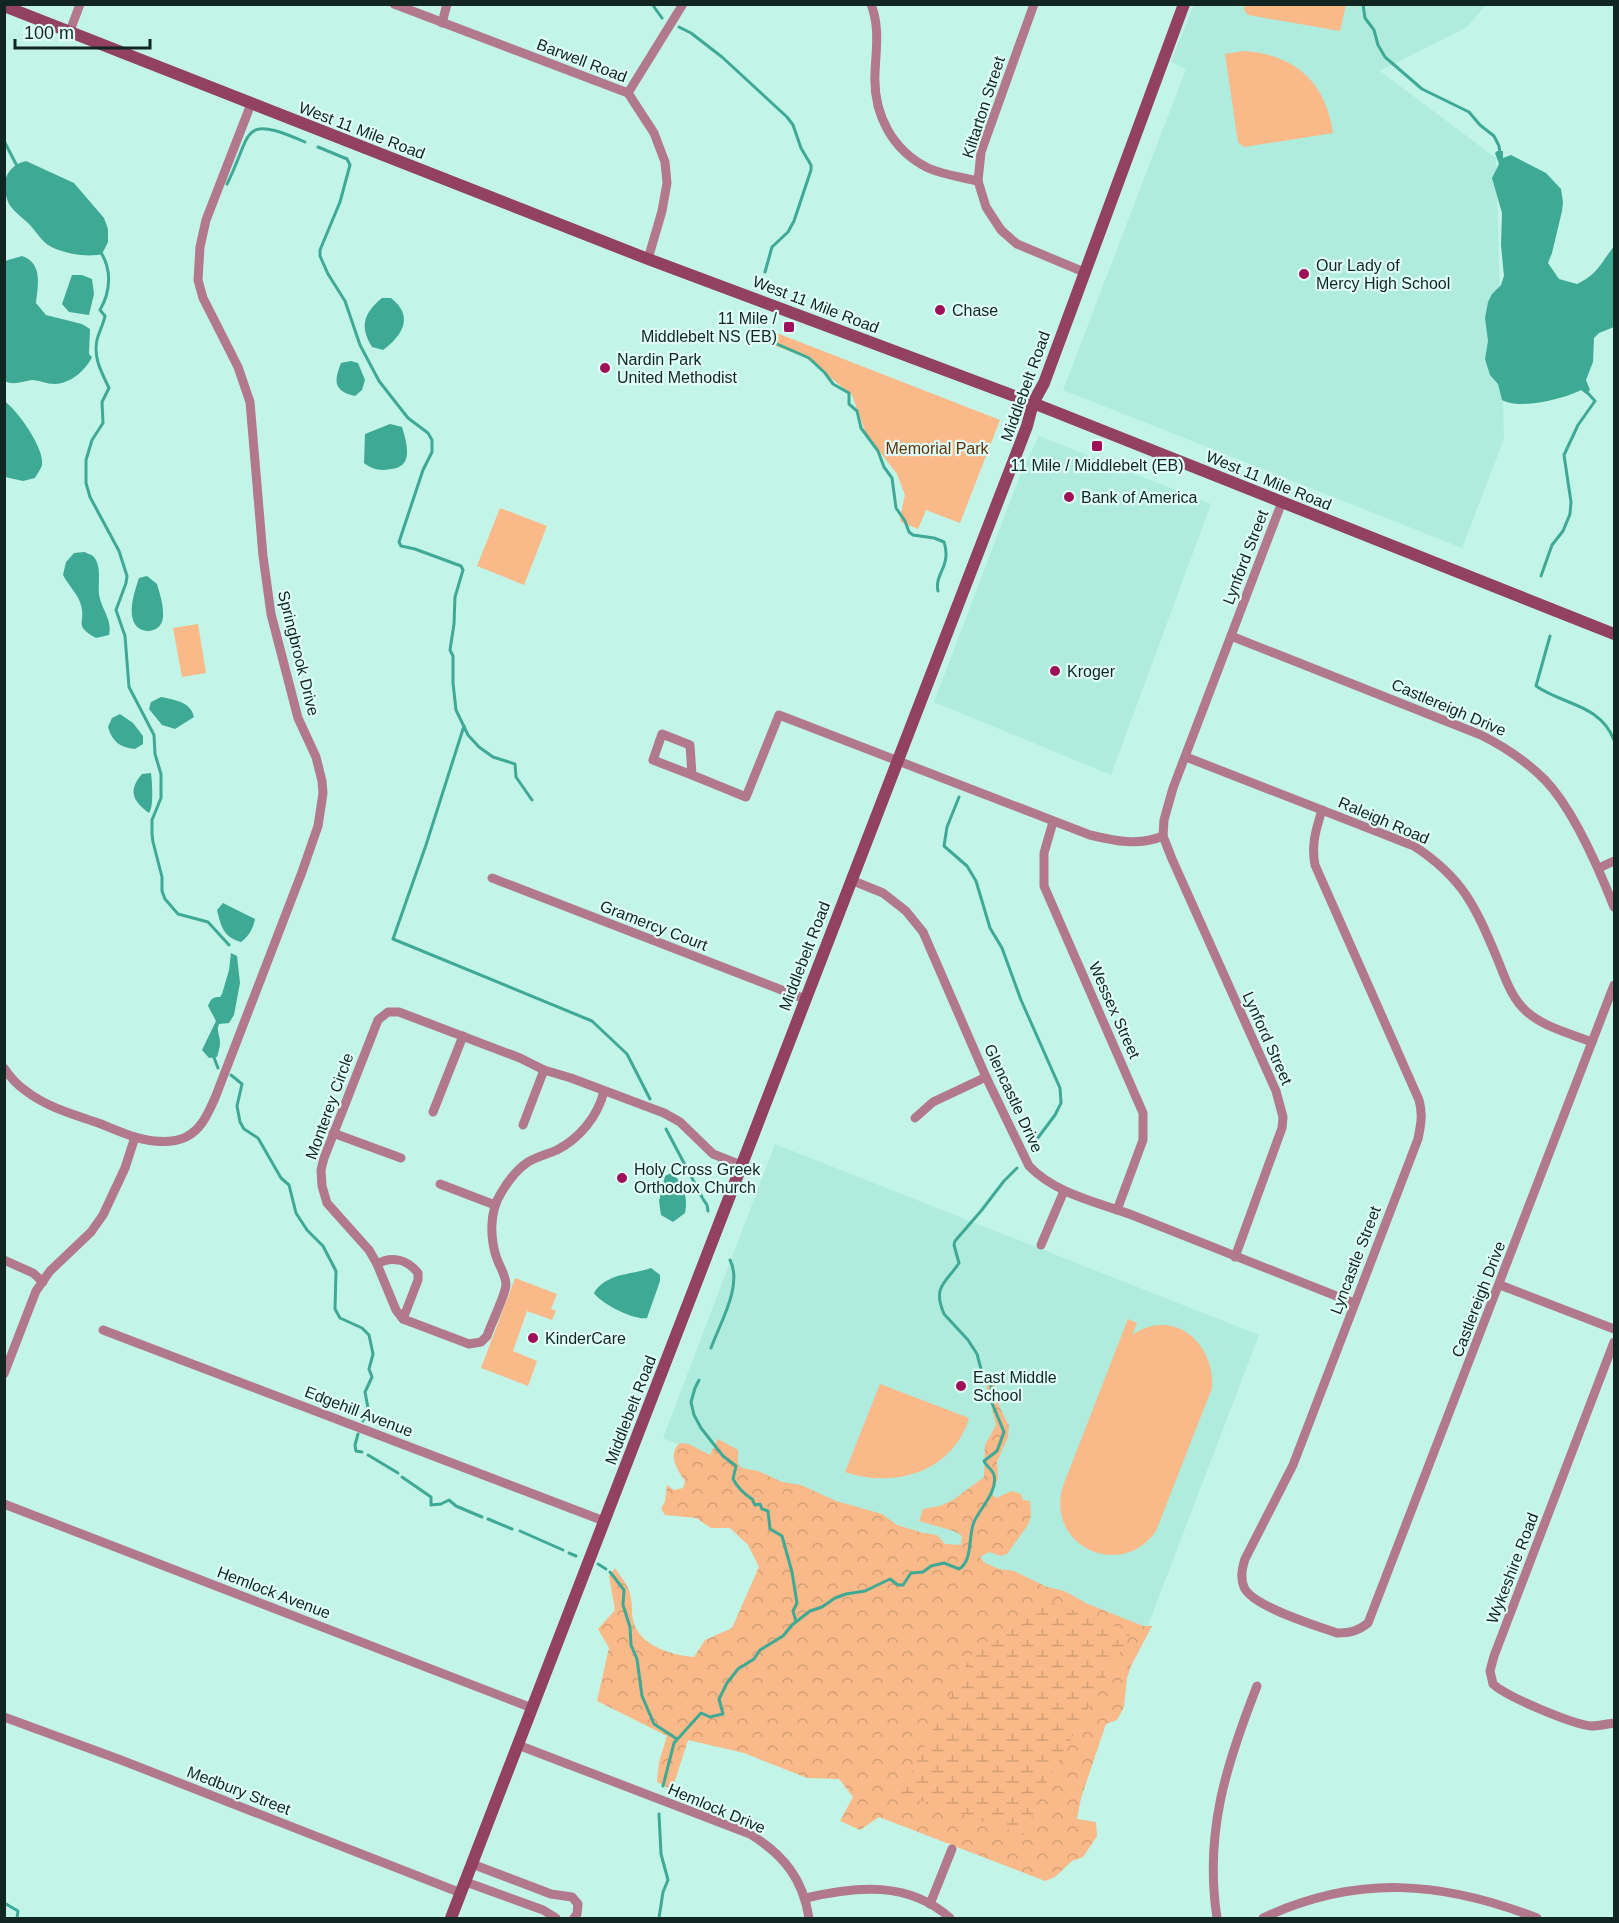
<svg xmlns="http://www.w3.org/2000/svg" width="1619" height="1923" viewBox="0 0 1619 1923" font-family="Helvetica,sans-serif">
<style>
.built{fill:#afecdd}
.forest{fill:url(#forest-crowns)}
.wetland{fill:url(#wetland-marsh)}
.park{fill:#f9b988}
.water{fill:#3ea994}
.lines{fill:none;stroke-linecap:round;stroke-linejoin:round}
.stream{stroke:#3ea994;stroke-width:3}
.street{stroke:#b2788c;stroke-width:9}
.secondary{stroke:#924160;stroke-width:12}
.poi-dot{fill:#a01059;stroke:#dffef6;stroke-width:2}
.labels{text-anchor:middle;stroke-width:4.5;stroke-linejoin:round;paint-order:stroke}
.street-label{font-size:16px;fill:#112521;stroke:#dffef6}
.poi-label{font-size:16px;fill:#112521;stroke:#dffef6;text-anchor:start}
.park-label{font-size:16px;fill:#5e330b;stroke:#dffef6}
</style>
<defs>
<pattern id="forest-crowns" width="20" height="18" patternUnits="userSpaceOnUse" patternTransform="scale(1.5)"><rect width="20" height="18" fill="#f9b988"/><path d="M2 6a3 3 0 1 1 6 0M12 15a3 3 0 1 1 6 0" fill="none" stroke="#d49f75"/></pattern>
<pattern id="wetland-marsh" width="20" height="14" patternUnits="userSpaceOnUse" patternTransform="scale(1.5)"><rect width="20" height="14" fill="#f9b988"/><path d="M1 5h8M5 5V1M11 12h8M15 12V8" fill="none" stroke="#d49f75"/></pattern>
</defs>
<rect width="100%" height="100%" fill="#c2f5e8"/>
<g class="built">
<path d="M1194,5h292l-19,22 -87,44 116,87 8,281 -42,109 -399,-158 123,-321 -15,-7z"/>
<path d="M1039,436l172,68 -100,271 -177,-73 87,-229z"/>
<path d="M775,1144l484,191 -112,293 -484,-190z"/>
</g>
<path class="forest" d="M993,1377l6,29 10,20 -1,11 -11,25 1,16 -6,16 4,4 16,-7 9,3 2,6 7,1 1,14 -3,10 -21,29 -6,2 -12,-4 -9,5 5,6 14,6 15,2 33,16 17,4 24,13 55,22h9l-21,40 -4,12 -3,29 -7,13 -11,4 -25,74 -4,21 19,3 1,14 -14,21 -11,4 -17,16 -10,4 -166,-64 -19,13 -20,-9 13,-24 -14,-18 -32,-1 -63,-25 -56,-13 -16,50 -15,-8 2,-20 8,-26 -70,-35 12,-53 -11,-19 17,-19 -6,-34 6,-8c4,7 10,13 13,20 5,9 3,22 5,32 6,26 38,35 61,37l11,-17 27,-12 27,-61 -11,-22 -18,-17h-19l-15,-10 -31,-3 -4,-6 4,-8 2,-16 7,5 9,-2 2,-7c-8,-11 -18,-27 -5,-38l9,1 21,11 8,-16 20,11v14l4,4 16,3 24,11 19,3 35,16 46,13 15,11 26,8 14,2 8,9 16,1 1,-9 -8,-5 -35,-10 4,-12 17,-3 13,-6 31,-23 1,-32 11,-20 -11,-45z"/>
<path class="wetland" d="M1042,1599l89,33 -86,153 -21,50 -124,-41 72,-140z"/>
<g class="park">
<path d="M1245,5v-1l101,1 -6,26 -92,-16 -4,-5z"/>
<path d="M1244,51c51,4 81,30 89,82l-89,14 -6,-5 -13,-88z"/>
<path d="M769,330l231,90 -40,103 -34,-13 -8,19 -17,-7 -1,-5 5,-22 -8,-21 -31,-40 -14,-39 -47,-38 -40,-15z"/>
<path d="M500,508l47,18 -23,59 -47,-19z"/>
<path d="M198,624l8,49 -24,4 -9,-49z"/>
<path d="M515,1278l42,16 -6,15 5,2 -4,9 -25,-9 -14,40 24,10 -9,25 -47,-18z"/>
<path d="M1128,1319l9,4 -5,12c41,-28 83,7 80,53l-56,143c-36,51 -111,14 -93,-45z"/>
<path d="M880,1384l89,34c-16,54 -75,71 -124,54z"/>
</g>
<g class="water">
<path d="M1497,151h6v7l8,-3 35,18 15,16 2,13 -1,9 -10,42 -4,10 11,16 18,5c21,-10 24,-21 37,-38v81l-15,6 -5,5 -1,24 -7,18 4,10 -4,4 -5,-4c-17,9 -62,20 -79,10l-4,-16 -8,-9 -5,-16 3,-18 -3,-23 3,-16 4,-8 9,-9 3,-9 -3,-31 1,-32 -10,-35 7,-14 -4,-11z"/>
<path d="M26,161l48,22 30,35 4,11v13l-6,12c-15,4 -41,-1 -54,-9 -8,-6 -12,-14 -19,-21 -6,-6 -15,-12 -20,-20 -9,-19 -4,-38 17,-43z"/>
<path d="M22,256c21,7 16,29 14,47l10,12 36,9 8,5 -1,25 3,3c-6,13 -22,27 -37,27 -9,0 -16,-4 -23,-4 -8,1 -19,6 -27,1v-120z"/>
<path d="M72,275h10l10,4 2,15 -5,21 -20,-3 -7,-8z"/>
<path d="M382,298h9c23,18 12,37 -8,52l-11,-3c-13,-21 -8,-34 10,-49z"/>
<path d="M351,361l7,2 7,17 -3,10 -7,6c-22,-5 -21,-15 -14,-33z"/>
<path d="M4,401c13,8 41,48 38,64 -1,4 -5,9 -7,13l-12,3 -18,-4z"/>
<path d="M390,424l12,3c5,17 12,40 -11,42 -11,2 -18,1 -27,-6l1,-29z"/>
<path d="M85,552c1,1 7,3 8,4 9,9 5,27 6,38 2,15 14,26 10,41l-13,3c-23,-13 -10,-14 -15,-33 -3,-11 -13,-20 -18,-30l3,-13 8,-9z"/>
<path d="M147,576l10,8c3,10 7,23 6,33 -1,17 -25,19 -30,3 -4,-12 2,-30 6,-42z"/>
<path d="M161,697c14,3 30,5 33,20l-19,12 -13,-4 -13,-16 2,-7z"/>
<path d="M120,714l13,9 10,13v8l-8,5c-15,-1 -23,-8 -27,-22l4,-9z"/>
<path d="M151,773c1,9 3,33 -2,40 -17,-12 -21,-23 -7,-39z"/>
<path d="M223,903l32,16c-2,10 -6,17 -14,23 -18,-5 -20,-16 -24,-32z"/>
<path d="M231,953l6,3 3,27 -6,32 -5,8 -10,1c-3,7 1,11 1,19 0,4 -2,10 -3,14l-8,1 -7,-8 14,-29 -8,-15c3,-7 4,-9 12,-9l2,-3 7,-24z"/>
<path d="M671,1173c13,9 17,25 14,40l-12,9 -12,-7 -2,-14 6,-25z"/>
<path d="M651,1268l9,7v6l-13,37c-12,3 -47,-15 -53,-25 12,-20 37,-18 57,-25z"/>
</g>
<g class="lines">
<g class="stream">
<path d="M652,4l10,14"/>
<path d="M1363,4l2,14 9,12 4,15 7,12 37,32 47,23 11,13 14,11 5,10 1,8"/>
<path d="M679,27l12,6 31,24 65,60 6,8 8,23 10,17v5l-17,51 -6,11 -16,15 -7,25"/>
<path d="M4,141l13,25"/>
<path d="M318,147l29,12 3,6 -10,37 -20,48v6l8,18 17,27 15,44 19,36 29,37 20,15 4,7v12l-9,18 -24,72 2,4 14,3 46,17 2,4 -8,27 -1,27 -4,26 3,6v27l3,27 12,25 11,12 14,10 22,7 1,13 16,23"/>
<path d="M227,184c26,-51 12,-71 78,-42"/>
<path d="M100,251c12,18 11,40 0,59l5,6c-2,9 -6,16 -8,24 -4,18 5,33 12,48l-7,14 1,21 -11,17 -6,20v23l4,14 29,54 8,25 -1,7 -10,27 9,26 4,51 25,48 1,19 6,20v24l-9,22v14l1,8 9,35v14l3,8 13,15 30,8 21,23"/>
<path d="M759,329l2,8 48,21 16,15 8,11 16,9v11l8,7 4,17 17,23 6,16 8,11 4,30 9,13 4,11 4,3 21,3 10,4c8,24 -10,32 -6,49"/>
<path d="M1541,576l11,-31 11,-14 7,-17 1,-12 -7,-47 14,-30 17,-24 -10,-11"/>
<path d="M1550,636l-14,50c27,19 64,18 78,54"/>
<path d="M464,726l-38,119 -33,94 199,82 35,33 23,45"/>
<path d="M959,797l-12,30 -3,19 23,20 9,15 14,47 12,20 19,52 39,88 1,15 -6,12 -24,32"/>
<path d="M213,1055l5,13"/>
<path d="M231,1075l11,9 -5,22 3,16 4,7 14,9 23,40 8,7 7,28 11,17 16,16 13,25 -1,38 5,9 22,10 7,7 4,19 -4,15 3,8 -7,15 3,16 -5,13"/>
<path d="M666,1129l36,68"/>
<path d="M703,1199l4,6 1,6"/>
<path d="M711,1348c9,-25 32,-63 19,-88"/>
<path d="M699,1380l-4,8 -4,14 3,13 7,13 22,28 13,10 -3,13c5,9 11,15 19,20l3,6 5,-1 2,5 6,2 2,18 12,7 10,36 5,31 -4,8 3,10"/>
<path d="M358,1434l-3,11 1,6 6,1"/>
<path d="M368,1455l30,18"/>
<path d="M402,1477l29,20v8l10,-1 8,-4 7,6 26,11"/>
<path d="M488,1519l24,10"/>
<path d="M520,1531l43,19"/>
<path d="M569,1553l7,3"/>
<path d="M598,1564l8,5"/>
<path d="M610,1572l14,18 -1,15 7,22 1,18 6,14 5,37 12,28 23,15"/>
<path d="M663,1786l11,-43 27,-30 9,4 13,-3 -4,-15 8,-16 11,-14 16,-10 6,-9 23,-14 9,-11 18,-14 12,-4 13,-9 11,-4 19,-3 25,-12 8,6h5l8,-12 12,-1 8,-6 13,-3 15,6c14,-8 9,-33 15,-47 6,-14 24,-30 20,-47 -1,-5 -8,-9 -10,-14l13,-10 7,-19 -12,-29 -1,-18 -10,-16 -4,-15 -9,-14 -24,-26c-12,-28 2,-31 15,-51l-5,-18 1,-4 26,-30 23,-30 13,-13"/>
<path d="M659,1814l2,40 7,26 -5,12 -4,26"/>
<path d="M6,1904l12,7 -1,7"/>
</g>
<g class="street">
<path d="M394,4l234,89 26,40 11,29 2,21 -5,28 -14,48"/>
<path d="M871,4c9,24 5,45 4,69 -2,41 17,77 53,95 16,7 33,9 50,13"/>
<path d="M1034,4l-53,148 -3,29 8,26 15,23 16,14 67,28"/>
<path d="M442,23l5,-19"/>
<path d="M70,31l10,-27"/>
<path d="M628,93l55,-89"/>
<path d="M1231,636l250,99c24,12 45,26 64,45 29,30 54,89 69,127"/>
<path d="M1186,757l228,89c49,32 61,60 83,112 7,17 13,36 25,49 17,19 47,26 70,35"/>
<path d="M692,775l-39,-15 9,-26 28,11 2,30 54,22 33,-82 311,120c25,6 49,11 73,1"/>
<path d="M1322,810c-6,19 -11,35 -7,55l104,235c4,14 2,24 -1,39l-125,326 -48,94c-3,9 -5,19 -1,28 7,19 73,39 93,46 13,0 21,-2 31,-10l246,-638"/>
<path d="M1053,822l-9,31v33l99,227v27l-26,70"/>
<path d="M1599,868l15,-7"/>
<path d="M492,878l313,121"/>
<path d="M851,880l32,13 23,18 17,21 63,145 43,89c27,28 68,36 103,49 74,30 148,59 222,88"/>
<path d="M4,1068c6,9 13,17 22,23 22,17 50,24 75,33 17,7 35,15 53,17 10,1 22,1 32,-4 16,-8 22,-24 29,-39l87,-226 16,-46 5,-33 -1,-12 -6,-24 -18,-39 -27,-104 -8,-58 -13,-154 -12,-35 -35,-69 -5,-18 2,-33 6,-27 45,-116"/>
<path d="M604,1091c-6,25 -24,47 -47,59 -9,4 -21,7 -29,12 -12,8 -20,19 -27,31 -12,19 -11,46 -4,66 3,8 9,17 9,26 -1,11 -15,39 -19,51l-6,6 -12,2 -66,-25 -7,-9 -19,-46 -8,-14 -42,-47 -5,-17 -1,-16 3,-12 54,-138 10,-8h11l121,46 24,12 27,8 93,35 16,9 33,32 28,11"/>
<path d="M433,1112l30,-76"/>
<path d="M915,1118l18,-16 53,-25"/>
<path d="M523,1125l21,-55"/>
<path d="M333,1133l68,25"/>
<path d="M440,1184l55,21"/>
<path d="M1041,1245l23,-54"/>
<path d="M1235,1257l47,-129 1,-11 -7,-26 -104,-232 -9,-23 1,-16 9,-32 109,-286"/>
<path d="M4,1260l29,13 10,9"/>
<path d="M377,1264c15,-9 31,-4 41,9v7l-15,39"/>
<path d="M1500,1285l114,44"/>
<path d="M103,1330l501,191"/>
<path d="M1614,1342l-120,314 -4,15 3,13c14,13 79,40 98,42 8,0 16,-2 23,-3"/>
<path d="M4,1374l32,-83 14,-20 41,-39 12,-17 22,-47 10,-31"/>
<path d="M4,1504l528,204"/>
<path d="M4,1717l117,43 340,133"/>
<path d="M518,1745l232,89c34,21 53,45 59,84"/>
<path d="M472,1864l79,30 21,3 6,7 -1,10 -3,4"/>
<path d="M466,1882l77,28 13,8"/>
<path d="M806,1898c50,-12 103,-17 144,20"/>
<path d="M930,1904l22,-55"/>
<path d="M1217,1918c-13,-85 9,-153 40,-232"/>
<path d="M1263,1918c94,-44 179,-37 274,0"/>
</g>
<g class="secondary">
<path d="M4,6l644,253 385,144 581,231"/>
<path d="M451,1918l576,-1492 6,-23 11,-20 140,-379"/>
</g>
</g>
<g class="poi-dot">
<circle cx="1304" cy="274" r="6"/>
<circle cx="940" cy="310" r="6"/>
<rect x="783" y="321" width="12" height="12" rx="3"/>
<circle cx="605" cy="368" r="6"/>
<rect x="1091" y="440" width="12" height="12" rx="3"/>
<circle cx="1069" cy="497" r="6"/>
<circle cx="1055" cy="671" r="6"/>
<circle cx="622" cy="1178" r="6"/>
<circle cx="533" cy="1338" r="6"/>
<circle cx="961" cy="1386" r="6"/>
</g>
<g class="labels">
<g class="street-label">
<text transform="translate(582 60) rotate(21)" y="6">Barwell Road</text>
<text transform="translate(983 107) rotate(-72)" y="6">Kiltarton Street</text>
<text transform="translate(362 130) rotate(21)" y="6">West 11 Mile Road</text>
<text transform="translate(816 304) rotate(21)" y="6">West 11 Mile Road</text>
<text transform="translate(1025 386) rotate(-70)" y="6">Middlebelt Road</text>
<text transform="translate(1269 480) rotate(22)" y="6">West 11 Mile Road</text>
<text transform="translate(1245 557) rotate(-69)" y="6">Lynford Street</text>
<text transform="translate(299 653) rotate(76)" y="6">Springbrook Drive</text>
<text transform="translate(1449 707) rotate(23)" y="6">Castlereigh Drive</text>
<text transform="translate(1384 820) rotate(23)" y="6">Raleigh Road</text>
<text transform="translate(654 925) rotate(21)" y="6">Gramercy Court</text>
<text transform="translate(804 956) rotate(-69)" y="6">Middlebelt Road</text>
<text transform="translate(1115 1010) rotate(66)" y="6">Wessex Street</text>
<text transform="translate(1268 1038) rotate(66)" y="6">Lynford Street</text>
<text transform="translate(1014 1098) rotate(65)" y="6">Glencastle Drive</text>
<text transform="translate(329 1106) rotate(-70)" y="6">Monterey Circle</text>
<text transform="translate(1355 1260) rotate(-69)" y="6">Lyncastle Street</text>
<text transform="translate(1478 1299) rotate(-69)" y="6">Castlereigh Drive</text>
<text transform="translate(630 1410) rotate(-69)" y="6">Middlebelt Road</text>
<text transform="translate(359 1411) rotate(21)" y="6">Edgehill Avenue</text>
<text transform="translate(1512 1568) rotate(-69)" y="6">Wykeshire Road</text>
<text transform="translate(274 1592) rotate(21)" y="6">Hemlock Avenue</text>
<text transform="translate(239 1790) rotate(21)" y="6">Medbury Street</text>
<text transform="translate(717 1808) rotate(23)" y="6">Hemlock Drive</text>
</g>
<g class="poi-label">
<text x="1316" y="271">Our Lady of<tspan x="1316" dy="18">Mercy High School</tspan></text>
<text x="952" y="316">Chase</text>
<text x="777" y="324" text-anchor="end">11 Mile /<tspan x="777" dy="18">Middlebelt NS (EB)</tspan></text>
<text x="617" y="365">Nardin Park<tspan x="617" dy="18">United Methodist</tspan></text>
<text x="1097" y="471" text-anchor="middle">11 Mile / Middlebelt (EB)</text>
<text x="1081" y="503">Bank of America</text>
<text x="1067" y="677">Kroger</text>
<text x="634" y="1175">Holy Cross Greek<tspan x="634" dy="18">Orthodox Church</tspan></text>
<text x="545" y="1344">KinderCare</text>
<text x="973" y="1383">East Middle<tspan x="973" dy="18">School</tspan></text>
</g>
<g class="park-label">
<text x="937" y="454">Memorial Park</text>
</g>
</g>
<rect width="1619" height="1923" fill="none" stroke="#112521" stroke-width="12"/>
<path d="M15 39v9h135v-9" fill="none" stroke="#112521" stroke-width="3"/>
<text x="24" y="39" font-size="18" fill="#112521" stroke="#dffef6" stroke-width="4.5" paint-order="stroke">100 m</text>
</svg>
